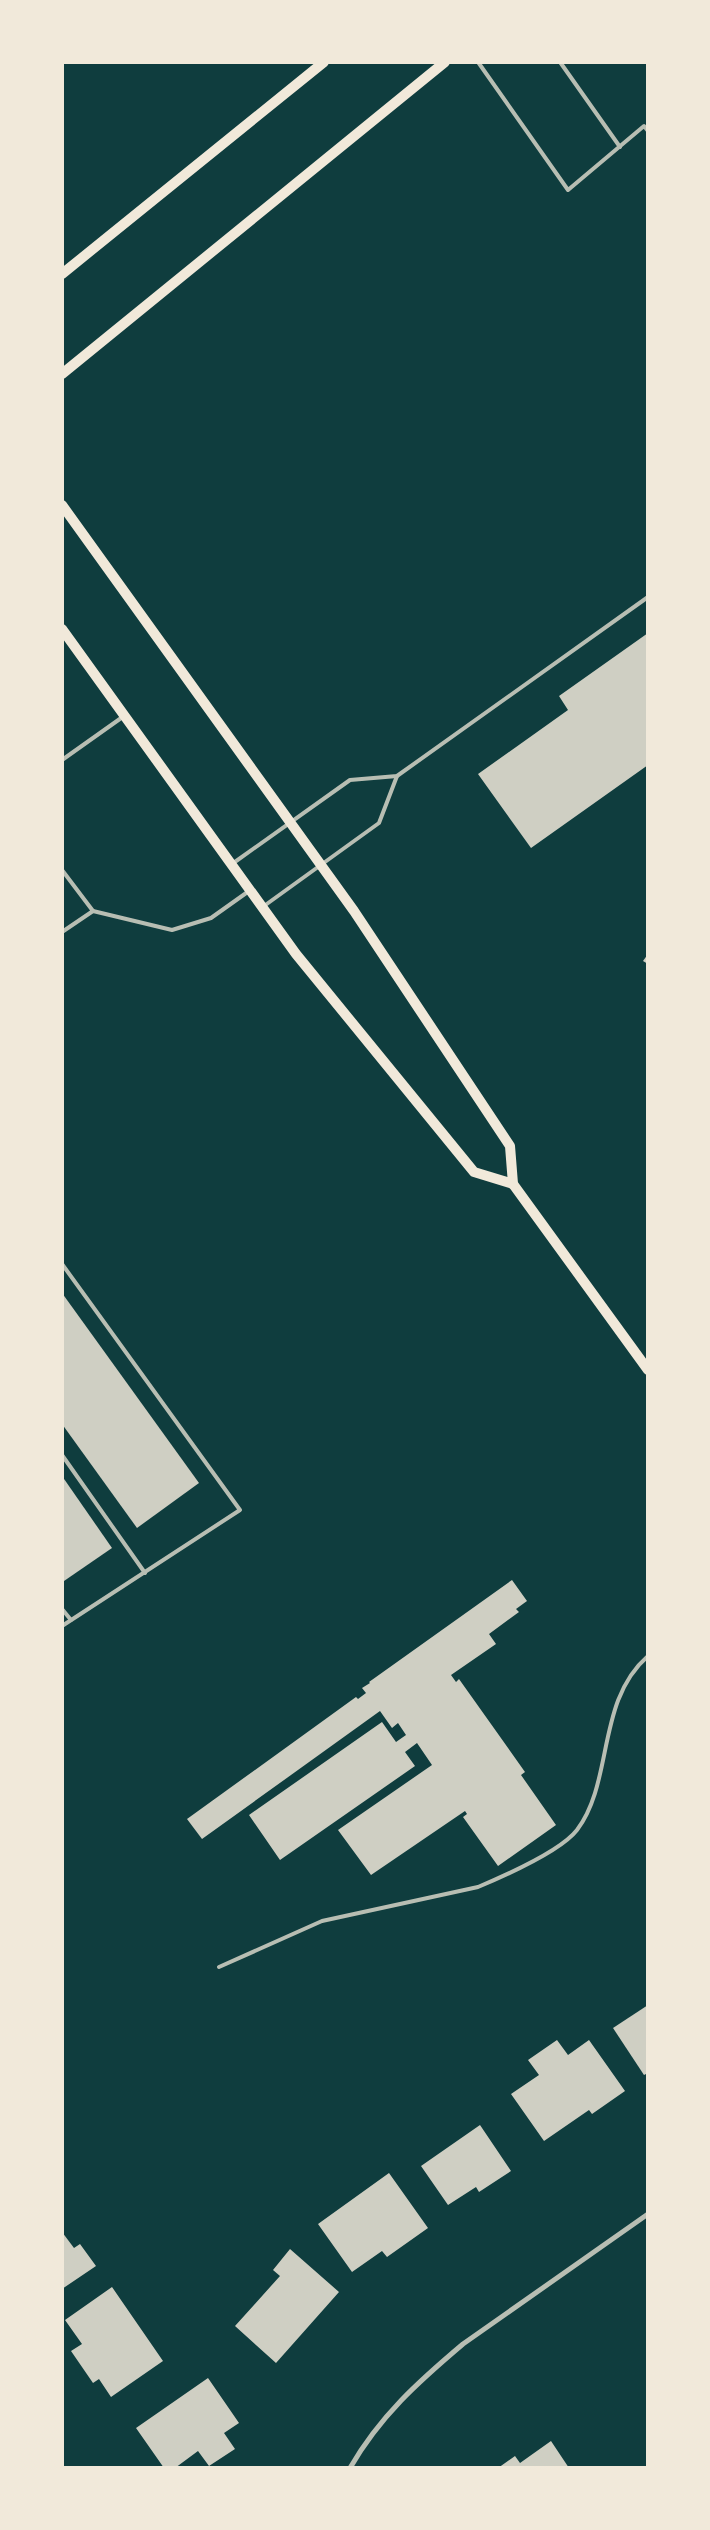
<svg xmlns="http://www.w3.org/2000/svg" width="710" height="2530" viewBox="0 0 710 2530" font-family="'PT Sans Narrow',sans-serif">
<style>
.building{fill:#cfcfc3}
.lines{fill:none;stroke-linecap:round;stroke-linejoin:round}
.service{stroke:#b8beb3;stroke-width:4}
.minor{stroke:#b8beb3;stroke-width:5}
.secondary{stroke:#f1e9da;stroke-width:10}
</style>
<rect width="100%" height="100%" fill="#0f3d3e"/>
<g class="building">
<path d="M648,633v132l-117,83 -53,-74 90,-64 -9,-14z"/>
<path d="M648,954v10l-5,-3z"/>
<path d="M62,1293l137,190 -62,45 -75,-104z"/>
<path d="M62,1476l50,72 -48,33 -2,-3z"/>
<path d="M512,1580l15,21 -11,8 3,3 -30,22 7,10 -45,31 5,7 3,-3 66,93 -4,3 35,50 -58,41 -35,-49 4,-3 -2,-3 -94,64 -33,-45 94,-65 -15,-22 -12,9 10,14 -135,94 -31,-45 133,-93 14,20 10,-7 -8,-12 -6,5 -12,-17 -178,128 -15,-20 169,-122 2,2 8,-6 -4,-5 8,-5 -1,-1z"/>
<path d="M648,2005v68l-4,2 -31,-47z"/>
<path d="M557,2040l11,15 21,-15 36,51 -33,23 -3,-4 -45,31 -33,-47 28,-19 -11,-15z"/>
<path d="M480,2125l31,46 -32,21 -3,-5 -28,18 -27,-39z"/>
<path d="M389,2173l39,55 -41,29 -5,-6 -30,21 -34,-48z"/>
<path d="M62,2232l12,16 6,-4 16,22 -34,23z"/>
<path d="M290,2249l49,43 -63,71 -41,-37 45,-50 -7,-6z"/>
<path d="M112,2287l51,74 -52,36 -12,-18 -6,4 -22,-32 11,-7 -17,-24z"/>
<path d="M208,2378l31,45 -15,10 11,16 -26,17 -11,-15 -23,17h-11l-28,-40z"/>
<path d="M551,2441l18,27h-71l17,-12 5,7z"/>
</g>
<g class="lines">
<g class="service">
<path d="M478,62l90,128 76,-64 4,5"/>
<path d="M560,62l60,85"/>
<path d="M62,760l62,-44"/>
<path d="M232,864l118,-84 47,-4 251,-179"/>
<path d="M62,870l31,41 -31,21"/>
<path d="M264,906l115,-83 18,-47"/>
<path d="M93,911l79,19 39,-12 38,-27"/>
<path d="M62,1264l178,246 -178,116"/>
<path d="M62,1455l83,118"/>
<path d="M62,1609l9,11"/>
<path d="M219,1967l103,-46 156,-34c26,-11 82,-35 99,-57 37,-49 19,-129 71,-174"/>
</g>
<path class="minor" d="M350,2468c30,-52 68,-86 113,-124l185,-130"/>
<g class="secondary">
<path d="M62,274l262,-212"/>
<path d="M62,374l383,-312"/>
<path d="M62,505l292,406 156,235 3,38 135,186"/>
<path d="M62,629l234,325 178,218 39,12"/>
</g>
</g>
<rect width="710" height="2530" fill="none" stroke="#f1e9da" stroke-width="128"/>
</svg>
